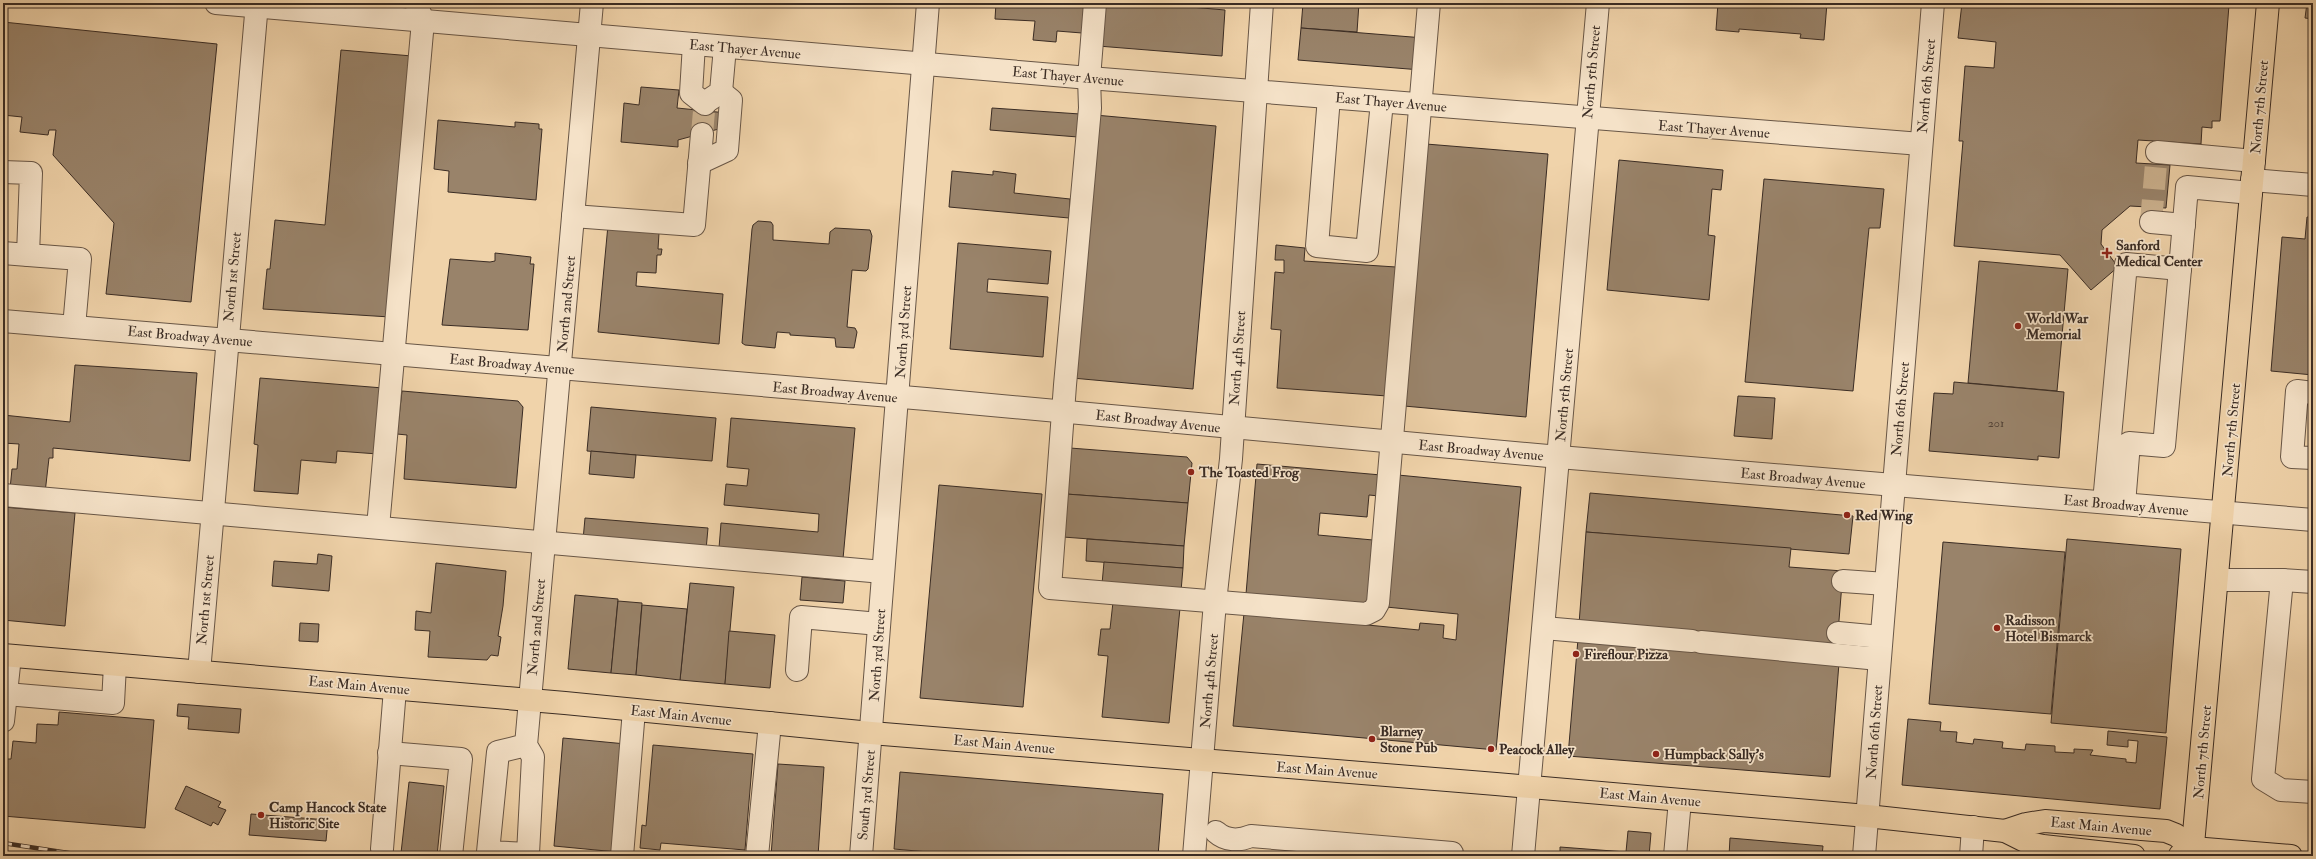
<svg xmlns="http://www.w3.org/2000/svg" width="2316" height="859" viewBox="0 0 2316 859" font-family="'IM FELL Double Pica',serif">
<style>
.building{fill:#99836a;stroke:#3a2c24}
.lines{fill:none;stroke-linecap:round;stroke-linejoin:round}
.minor-tunnel{stroke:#ccb28f;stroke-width:22;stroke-dasharray:22 11;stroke-linecap:butt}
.minor-casing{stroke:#685646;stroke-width:24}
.major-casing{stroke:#3a2c24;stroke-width:24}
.minor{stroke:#f5e2c8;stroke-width:22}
.major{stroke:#f0d3aa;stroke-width:22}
.rail-casing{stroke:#3a2c24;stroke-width:4.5}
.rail{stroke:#f5e2c8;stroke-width:3;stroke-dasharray:9;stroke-linecap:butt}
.poi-dot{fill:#8f2418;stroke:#f5e2c8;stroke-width:1.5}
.labels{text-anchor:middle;stroke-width:3.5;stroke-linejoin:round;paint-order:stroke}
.number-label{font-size:12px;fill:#524236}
.street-label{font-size:14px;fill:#3a2c24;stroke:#f5e2c8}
.poi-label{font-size:14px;font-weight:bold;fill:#3a2c24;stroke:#f5e2c8;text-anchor:start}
</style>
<rect width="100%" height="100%" fill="#f0d3aa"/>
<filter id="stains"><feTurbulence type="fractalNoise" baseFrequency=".005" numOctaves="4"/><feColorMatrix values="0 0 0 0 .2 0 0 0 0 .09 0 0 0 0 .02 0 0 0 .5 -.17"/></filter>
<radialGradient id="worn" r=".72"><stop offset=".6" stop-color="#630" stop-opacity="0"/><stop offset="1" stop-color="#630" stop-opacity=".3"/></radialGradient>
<g class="building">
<path d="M996,3h88l-2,30 -25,-2 -1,11 -23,-2 2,-19 -40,-2z"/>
<path d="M1102,3h43l80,7 -3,46 -124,-10z"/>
<path d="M1303,3h56l-2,29 -56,-4z"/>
<path d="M1718,3h109l-3,37 -24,-2 1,-4 -62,-5v3l-23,-2z"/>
<path d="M1962,3h247l20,2 -9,116h-8v7l-10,-1 -1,17 -63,-4 -2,23 34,2 -4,43 -36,-2 -28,24 -1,14 17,23 -27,23 -31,-35 -106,-9 9,-105h-4l6,-75 29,2 2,-26 -38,-4z"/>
<path d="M2307,3h6v16l-8,-1z"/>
<path d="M3,22l214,22 -26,258 -85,-8 8,-71 -61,-68 3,-25h-7l-1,5 -28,-3 2,-15 -19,-2z"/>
<path d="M1301,28l123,10 -3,32 -123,-10z"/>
<path d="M341,50l71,6 -22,261 -127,-8 4,-40h3l5,-49 50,5z"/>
<path d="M641,87l38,3 -2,18 50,5 -1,14 -48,13v7l-57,-5 3,-39 15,2z"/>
<path d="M992,108l88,6 -2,23 -88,-7z"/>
<path d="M1095,115l121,11 -23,263 -121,-11z"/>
<path d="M438,120l77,7v-5l24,2v5h3l-6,71 -88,-8 1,-21 -15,-2z"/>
<path d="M1426,144l122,10 -22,263 -122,-11z"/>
<path d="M1619,160l104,10 -2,20 -9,-1 -4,46 7,1 -6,64 -102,-10z"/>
<path d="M952,171l41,4v-4l23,3 -2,19 56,6 -1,19 -120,-11z"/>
<path d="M1764,179l120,10 -4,39h-11l-16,163 -108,-9z"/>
<path d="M2307,217h6v158l-42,-4 11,-134 23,2z"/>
<path d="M758,221l13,1 2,3v15l56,4 1,-12 5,-4 35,2 2,6 -4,33 -2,2 -14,-1 -5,57 8,1 2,4 -3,16 -18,-1 -1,-9 -45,-3v-2l-13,-1 -2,16 -30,-3 -3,-2 10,-114 1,-4z"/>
<path d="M608,225l21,6 30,2 -1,16h4l-1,6h-4l-1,18 -19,-1 -1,14 87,8 -4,50 -121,-12z"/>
<path d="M958,243l93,8 -3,33 -60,-5 -1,13 61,5 -5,60 -93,-8z"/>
<path d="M1276,245l29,3 -1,13 92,6 -9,129 -110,-8 4,-58 -10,-1 4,-57 9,1v-13h-9z"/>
<path d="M495,253l36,4 -1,7h4l-6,66 -86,-5 8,-66 40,3 5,-1z"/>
<path d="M1979,261l89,8 -11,122 -89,-8z"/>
<path d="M75,365l122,8 -7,88 -137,-13v10h-4l-4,35 -35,-4 2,-20h5l2,-25 -16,-1v-28l67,7z"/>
<path d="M260,378l123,10 -5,66 -41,-3 -1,12 -35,-3 -3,34 -44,-3 4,-46 -4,-1z"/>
<path d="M1954,382l110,10 -5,66 -21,-2v4l-109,-9 5,-58 19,1z"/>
<path d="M402,391l116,10 5,6 -7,81 -112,-9 3,-44 -10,-1z"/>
<path d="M1738,396l37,2 -3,41 -38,-3z"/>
<path d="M591,407l125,11 -4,43 -125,-10z"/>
<path d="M731,418l124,10 -12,131 -124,-11 2,-25 97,9 1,-18 -95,-9 2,-21 21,2 2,-17 -22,-2z"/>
<path d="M1070,448l117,9 5,6 -4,40 -122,-9z"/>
<path d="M591,451l45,4 -2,23 -45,-4z"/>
<path d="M1257,464l124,11 -2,21 -10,-1 -2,22 -47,-4 -2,22 55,5 -5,65 -122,-11z"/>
<path d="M1398,475l123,12 -25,263 -263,-24 11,-113 175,17 1,-7 24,2 -1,13 13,2 2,-26 -72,-7z"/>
<path d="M939,485l103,9 -19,213 -103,-9z"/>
<path d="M1590,493l263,23 -4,38 -263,-22z"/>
<path d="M1066,494l122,9 -4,43 -121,-9z"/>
<path d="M3,507l72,6 -10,113 -62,-6z"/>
<path d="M585,518l123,10 -2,22 -123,-10z"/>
<path d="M1586,532l205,16 -2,19 54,4 -6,74 -258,-21z"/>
<path d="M1087,539l97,7 -1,22 -97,-7z"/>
<path d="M2067,539l114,10 -15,184 -115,-10z"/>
<path d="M1943,542l122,10 -14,162 -122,-10z"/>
<path d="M318,554l14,2 -3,35 -57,-5 2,-25 43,3z"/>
<path d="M1104,562l79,6 -2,23 -79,-7z"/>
<path d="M436,563l70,8 -3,35 -5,30 3,1 -3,19 -7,-1 -4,5 -59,-3 2,-26 -15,-1 1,-19 15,2z"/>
<path d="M802,577l43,4 -2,22 -43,-3z"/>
<path d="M690,583l44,4 -9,97 -45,-4z"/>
<path d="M575,595l43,4 -7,74 -43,-4z"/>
<path d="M618,601l24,2 -6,72 -25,-2z"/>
<path d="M1113,602l67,6 -11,115 -67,-6 6,-61 -10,-1 3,-26h9z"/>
<path d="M642,605l45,4 -7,71 -44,-5z"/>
<path d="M300,623l19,1 -1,18 -19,-1z"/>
<path d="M729,631l46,4 -5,53 -45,-4z"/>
<path d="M1578,639l261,24 -9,114 -262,-21z"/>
<path d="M178,704l63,5 -2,24 -51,-4 1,-12 -12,-1z"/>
<path d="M59,712l95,8 -9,108 -142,-12v-57h8l2,-18 23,2 1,-19 21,1z"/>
<path d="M1908,719l33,3 -1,9 17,1 -1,10 17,2 1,-5 29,3 -1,6 23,2 1,-6 29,2v6l19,1v-4l19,1 -3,5 36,4v3l10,1 2,-22 -10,-1v7l-21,-2 1,-14 59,6 -7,72 -258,-24z"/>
<path d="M563,738l63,6 -9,108 -63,-6z"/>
<path d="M653,745l100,9 -8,96 -84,-7 -1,7 -20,-2 2,-23 4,1z"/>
<path d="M778,764l46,3 -6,89h-47z"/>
<path d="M900,772l263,22 -5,62h-184l-80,-7z"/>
<path d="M409,782l35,4 -7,70 -36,-3z"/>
<path d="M186,786l35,16 -3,5 8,3 -8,15 -5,-3 -2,4 -36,-17z"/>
<path d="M251,814l77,6 -2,21 -77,-6z"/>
<path d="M1628,831l23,2 -2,23h-89v-9l66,5z"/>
<path d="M1730,838l93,8 -1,10h-93z"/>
</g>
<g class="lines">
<g class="minor-tunnel">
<path d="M702,134l2,-23"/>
<path d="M2151,222l6,-70"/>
</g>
<defs>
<g id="minor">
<path d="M216,3l873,75 832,66"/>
<path d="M1095,3l-6,75 1,30 -25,277 -15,203 316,26 8,-4 4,-7 51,-600"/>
<path d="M694,44l-3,49 14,11"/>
<path d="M1329,97l-12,149 50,5 15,-149"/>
<path d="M709,100l12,-8 4,-45"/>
<path d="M2157,152l97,9"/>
<path d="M699,163l28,-13 4,-50 -10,-8"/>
<path d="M3,172l28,1 -3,82 52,4 -6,68"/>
<path d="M2252,180l61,5"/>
<path d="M573,216l121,9 8,-91"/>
<path d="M2151,222l33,3"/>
<path d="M3,253l25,2"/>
<path d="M2180,269l7,-82 64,6"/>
<path d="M3,321l923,78 633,58 754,63"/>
<path d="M2313,393l-16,-2 -5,66 21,1"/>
<path d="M3,495l880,77"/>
<path d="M2104,502l22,-238 54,5 -16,177 -35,-3 -5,61"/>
<path d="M378,527l45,-506 -7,-18"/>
<path d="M2217,580h65l31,2"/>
<path d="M2282,580l-19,199 18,11 32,2"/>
<path d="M1843,581l43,3"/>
<path d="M1544,628l148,13"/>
<path d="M1838,633l43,4"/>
<path d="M1701,642l178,17"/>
<path d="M797,670l4,-53 78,7"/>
<path d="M199,672l58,-669"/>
<path d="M6,694l107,9 2,-38"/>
<path d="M3,721l7,-65"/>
<path d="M526,745l-28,7 -10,100 40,2 5,-97 -7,-12 66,-742"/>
<path d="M389,753l72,6 -10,97"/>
<path d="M1216,832c10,9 23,9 35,4l201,17"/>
<path d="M382,849l13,-160"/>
<path d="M622,856l12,-146"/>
<path d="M757,856l13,-133"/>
<path d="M861,856l67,-853"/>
<path d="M1194,856l21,-254 16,-143 31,-456"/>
<path d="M1523,856l75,-853"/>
<path d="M1675,856l5,-56"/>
<path d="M1864,856l69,-853"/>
<path d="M1971,856l2,-29"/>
</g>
<g id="major">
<path d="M3,655l562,48 306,30 625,51 371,32 138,15 24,12 14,3 91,10"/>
<path d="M2005,831l21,-7 19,-3 121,10 10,4 17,13"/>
<path d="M2180,855l13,-7 98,8"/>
<path d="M2192,856l76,-853"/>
</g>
</defs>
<use href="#minor" class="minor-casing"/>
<use href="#major" class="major-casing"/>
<use href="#minor" class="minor"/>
<use href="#major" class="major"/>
<defs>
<path id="rail" d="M3,843l85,13"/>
</defs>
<use href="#rail" class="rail-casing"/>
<use href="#rail" class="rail"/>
</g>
<g class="poi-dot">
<path d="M2105 247h4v4h4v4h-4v4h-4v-4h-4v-4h4z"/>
<circle cx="2018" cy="326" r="4"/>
<circle cx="1191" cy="472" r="4"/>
<circle cx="1847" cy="515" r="4"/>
<circle cx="1997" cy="628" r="4"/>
<circle cx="1576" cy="654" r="4"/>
<circle cx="1372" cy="739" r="4"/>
<circle cx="1491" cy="749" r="4"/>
<circle cx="1656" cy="754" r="4"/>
<circle cx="261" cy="815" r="4"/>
</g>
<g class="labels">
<g class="number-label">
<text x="1996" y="427">201</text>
</g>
<g class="street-label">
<text transform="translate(745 49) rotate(5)" y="5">East Thayer Avenue</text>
<text transform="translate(1591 72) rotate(-85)" y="5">North 5th Street</text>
<text transform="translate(1068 76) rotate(5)" y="5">East Thayer Avenue</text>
<text transform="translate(1926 86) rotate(-85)" y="5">North 6th Street</text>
<text transform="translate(1391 102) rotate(5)" y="5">East Thayer Avenue</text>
<text transform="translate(2259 107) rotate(-85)" y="5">North 7th Street</text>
<text transform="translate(1714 129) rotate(4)" y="5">East Thayer Avenue</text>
<text transform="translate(232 277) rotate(-85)" y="5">North 1st Street</text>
<text transform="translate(566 304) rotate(-85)" y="5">North 2nd Street</text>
<text transform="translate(903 332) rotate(-86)" y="5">North 3rd Street</text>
<text transform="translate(190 336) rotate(5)" y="5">East Broadway Avenue</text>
<text transform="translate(1237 358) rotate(-86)" y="5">North 4th Street</text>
<text transform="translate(512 364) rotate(5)" y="5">East Broadway Avenue</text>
<text transform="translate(835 392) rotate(5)" y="5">East Broadway Avenue</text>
<text transform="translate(1564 395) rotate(-85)" y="5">North 5th Street</text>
<text transform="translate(1900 409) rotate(-85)" y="5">North 6th Street</text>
<text transform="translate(1158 421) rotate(6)" y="5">East Broadway Avenue</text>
<text transform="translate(2231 430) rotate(-85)" y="5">North 7th Street</text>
<text transform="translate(1481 450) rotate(5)" y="5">East Broadway Avenue</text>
<text transform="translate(1803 478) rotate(5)" y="5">East Broadway Avenue</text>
<text transform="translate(2126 505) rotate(5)" y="5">East Broadway Avenue</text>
<text transform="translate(205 600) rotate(-85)" y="5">North 1st Street</text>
<text transform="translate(536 627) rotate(-85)" y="5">North 2nd Street</text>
<text transform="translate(877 655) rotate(-86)" y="5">North 3rd Street</text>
<text transform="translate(1209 681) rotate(-85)" y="5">North 4th Street</text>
<text transform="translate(359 685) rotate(5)" y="5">East Main Avenue</text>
<text transform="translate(681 715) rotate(6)" y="5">East Main Avenue</text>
<text transform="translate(1874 732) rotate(-86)" y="5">North 6th Street</text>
<text transform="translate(1004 744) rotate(5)" y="5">East Main Avenue</text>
<text transform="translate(2202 752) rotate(-85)" y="5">North 7th Street</text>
<text transform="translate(1327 770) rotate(4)" y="5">East Main Avenue</text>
<text transform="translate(866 795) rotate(-85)" y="5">South 3rd Street</text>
<text transform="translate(1650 797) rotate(5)" y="5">East Main Avenue</text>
<text transform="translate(2101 826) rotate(5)" y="5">East Main Avenue</text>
</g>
<g class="poi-label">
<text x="2116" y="250">Sanford<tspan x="2116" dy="16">Medical Center</tspan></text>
<text x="2026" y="323">World War<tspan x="2026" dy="16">Memorial</tspan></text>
<text x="1199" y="477">The Toasted Frog</text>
<text x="1855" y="520">Red Wing</text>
<text x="2005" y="625">Radisson<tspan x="2005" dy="16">Hotel Bismarck</tspan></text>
<text x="1584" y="659">Fireflour Pizza</text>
<text x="1380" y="736">Blarney<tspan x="1380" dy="16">Stone Pub</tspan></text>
<text x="1499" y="754">Peacock Alley</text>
<text x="1664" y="759">Humpback Sally's</text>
<text x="269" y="812">Camp Hancock State<tspan x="269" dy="16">Historic Site</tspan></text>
</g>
</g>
<rect width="2316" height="859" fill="none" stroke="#f0d3aa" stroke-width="16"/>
<rect x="4" y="4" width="2308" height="851" fill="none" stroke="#3a2c24" stroke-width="2"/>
<rect x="8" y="8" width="2300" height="843" fill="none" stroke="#3a2c24"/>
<rect width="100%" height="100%" filter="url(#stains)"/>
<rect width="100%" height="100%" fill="url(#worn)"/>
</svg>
